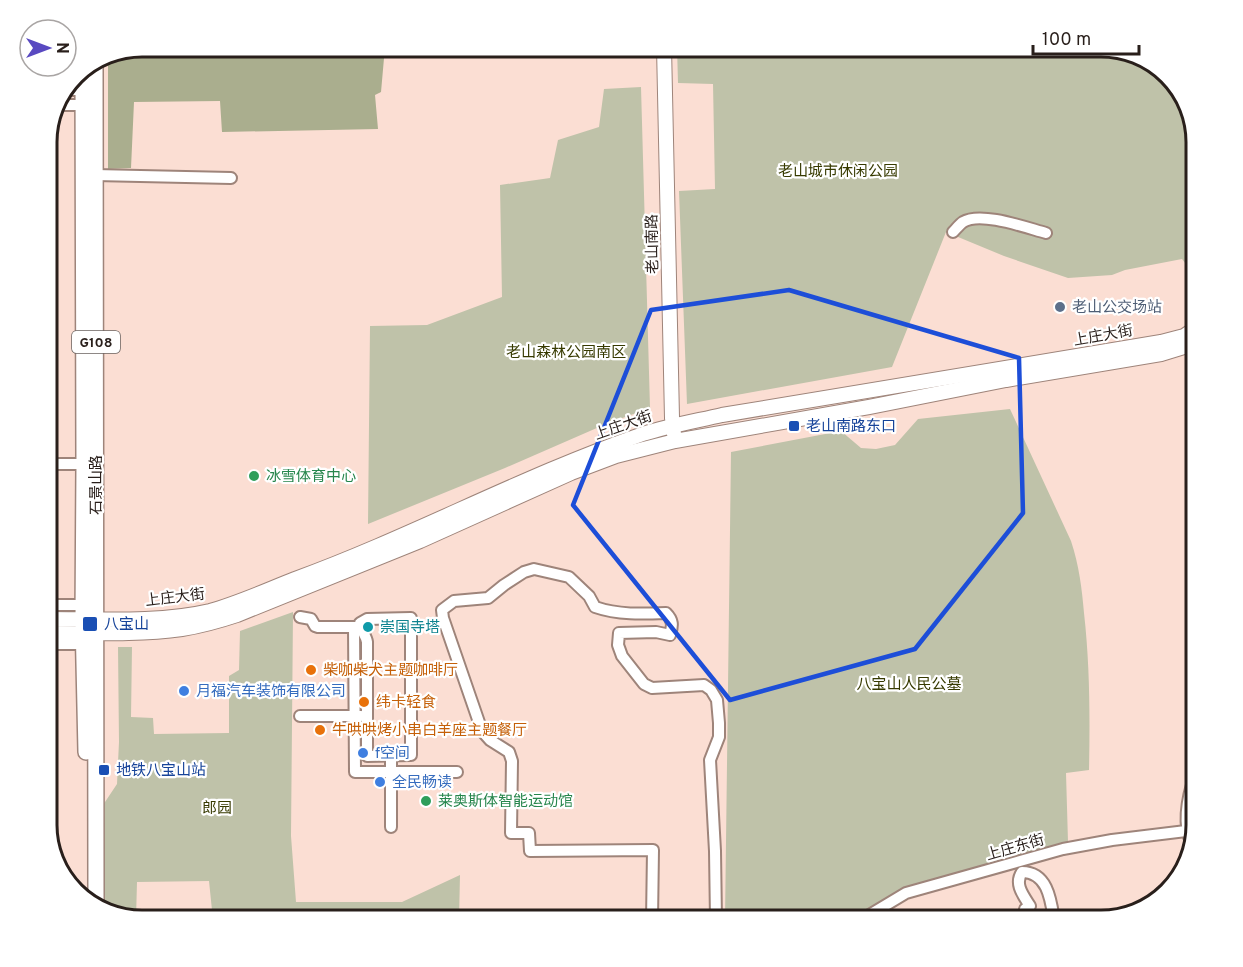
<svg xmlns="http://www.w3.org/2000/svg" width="1243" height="967" viewBox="0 0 1243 967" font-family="Overpass,'Noto Sans SC',sans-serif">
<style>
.green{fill:#bfc2a9}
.forest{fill:#aaae8e}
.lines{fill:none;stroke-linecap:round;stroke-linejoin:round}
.minor-casing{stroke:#9e847a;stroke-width:14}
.major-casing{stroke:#9e847a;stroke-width:16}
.highway-casing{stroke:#9e847a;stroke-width:18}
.minor{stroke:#fff;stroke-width:10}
.major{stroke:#fff;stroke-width:14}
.highway{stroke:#fff;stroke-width:15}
.marked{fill:none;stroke:#1d4ed8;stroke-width:4.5;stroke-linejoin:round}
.service-dot{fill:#5c6f8a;stroke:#fff;stroke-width:2}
.transit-dot{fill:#1a4fb4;stroke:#fff;stroke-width:2}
.leisure-dot{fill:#2e9e5b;stroke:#fff;stroke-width:2}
.culture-dot{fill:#0f9aa8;stroke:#fff;stroke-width:2}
.food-dot{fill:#e8710a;stroke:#fff;stroke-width:2}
.shop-dot{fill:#3f7fe0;stroke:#fff;stroke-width:2}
.labels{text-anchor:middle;stroke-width:4.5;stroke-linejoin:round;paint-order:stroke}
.shield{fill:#fff;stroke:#69625f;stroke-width:1.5}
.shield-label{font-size:14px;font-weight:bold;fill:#291f1b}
.park-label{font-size:15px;fill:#373a00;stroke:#fff}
.street-label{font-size:15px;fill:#291f1b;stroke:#fff}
.service-label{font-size:15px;fill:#4e5e75;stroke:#fff;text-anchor:start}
.transit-label{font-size:15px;fill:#164399;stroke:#fff;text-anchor:start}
.leisure-label{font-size:15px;fill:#27864d;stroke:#fff;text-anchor:start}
.culture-label{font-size:15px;fill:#0d838f;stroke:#fff;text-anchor:start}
.food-label{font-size:15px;fill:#c56008;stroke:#fff;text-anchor:start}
.shop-label{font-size:15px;fill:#366cbe;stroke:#fff;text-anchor:start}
.rim{fill:none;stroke:#291f1b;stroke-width:3}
</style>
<rect width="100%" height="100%" fill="#fbded3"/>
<g class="green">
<path d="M677,47h424l58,20 28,33 9,42v135l-14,-18 -57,11 -13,5 -44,3 -64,-22 -58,-24 -54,135 -205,37 -8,-213 36,-2 -2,-105 -35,-1z"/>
<path d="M641,87l9,321 -44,16 -101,44 -137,56 2,-198 57,-1 75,-28 -2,-112 50,-7 8,-38 41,-13 5,-38z"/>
<path d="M1010,409l61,132c8,24 11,48 13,72 6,53 6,105 5,157l-23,3 2,69 -160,47 -53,31h-130l6,-468 110,-21 20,17 15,1 19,-4 23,-26z"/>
<path d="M293,612l-2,224 5,66h106l58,-27 -1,45h-246l-4,-39 -72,1 -1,37 -35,-12 2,-102 14,-21 2,-42 -1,-95h14l-1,70 22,1 1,16 75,-1v-57l10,-6 1,-39z"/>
</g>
<path class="forest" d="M142,47h243l-4,45 -6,3 3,34 -156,3 -2,-31 -86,1 -3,66 -23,1v-110z"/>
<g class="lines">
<defs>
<g id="minor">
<path d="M69,90h14"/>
<path d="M62,105h21"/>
<path d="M95,175l136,3"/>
<path d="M953,232c3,-3 7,-8 10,-10 18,-11 64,6 83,11"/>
<path d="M47,464h37"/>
<path d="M47,605h36l5,5"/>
<path d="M300,617l11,2 4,7 3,1h42"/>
<path d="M411,618v137l-44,1v-114c-1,-7 -7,-12 -7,-19l7,-4z"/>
<path d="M354,627l1,145h102"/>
<path d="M47,644h36l4,-3"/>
<path d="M300,716h61"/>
<path d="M391,827v-72"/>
<path d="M1191,842c-9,-20 -2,-50 5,-70"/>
<path d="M652,920l1,-70 -123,1 -1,-18h-18l1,-72 -3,-9 -19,-12 -8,-9 -39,-113 -1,-8 12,-9 34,-3 16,-13 20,-13 10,-3 35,8 20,19 6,11c23,8 47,7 71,6 7,7 7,12 4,22l-14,-3 -37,1 -1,12 4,11 22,28 8,4 52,-3 7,5 6,10 2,23v14l-9,23 5,91 1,69"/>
<path d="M861,920l45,-27 157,-44 49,-9 74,-9"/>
<path d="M1024,920l1,-11 5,-3c-7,-11 -16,-22 -8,-34 26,0 29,29 32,48"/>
</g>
<g id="major">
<path d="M664,47l8,371 2,16"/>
<path d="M47,619c52,0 112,4 163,-8 29,-8 57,-21 85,-32 118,-43 229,-104 348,-145 25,-8 53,-13 79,-19l439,-73 23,-6 12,-8"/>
<path d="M47,633c45,0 91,2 135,-4 19,-3 37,-8 55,-14l183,-74 151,-68 45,-17 59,-15 194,-34 137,-27 155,-26 26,-8 9,-4"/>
</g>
<g id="highway">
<path d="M95,64l1,841"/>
<path d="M83,69l1,395 -1,155 3,133"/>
</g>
</defs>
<use href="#minor" class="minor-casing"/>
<use href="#major" class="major-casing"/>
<use href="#highway" class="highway-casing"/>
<use href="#minor" class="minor"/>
<use href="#major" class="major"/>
<use href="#highway" class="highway"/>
</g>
<path class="marked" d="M789,290l230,68 4,155 -108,136 -185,51 -157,-195 78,-195z"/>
<circle class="service-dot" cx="1060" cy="307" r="6"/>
<g class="transit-dot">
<rect x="788" y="420" width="12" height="12" rx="3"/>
<rect x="82" y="616" width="16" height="16" rx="3"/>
<rect x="98" y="764" width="12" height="12" rx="3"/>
</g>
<g class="leisure-dot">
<circle cx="254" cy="476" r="6"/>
<circle cx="426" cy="801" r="6"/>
</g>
<circle class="culture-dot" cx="368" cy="627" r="6"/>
<g class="food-dot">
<circle cx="311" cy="670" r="6"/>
<circle cx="364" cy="702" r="6"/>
<circle cx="320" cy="730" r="6"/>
</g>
<g class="shop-dot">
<circle cx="184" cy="691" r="6"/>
<circle cx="363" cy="753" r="6"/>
<circle cx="380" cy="782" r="6"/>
</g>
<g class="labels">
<rect class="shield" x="72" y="331" width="48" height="22" rx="4.5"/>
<g class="shield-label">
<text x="96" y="347">G108</text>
</g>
<g class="park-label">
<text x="838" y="176">老山城市休闲公园</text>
<text x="566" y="357">老山森林公园南区</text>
<text x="909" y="689">八宝山人民公墓</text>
<text x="217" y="813">郎园</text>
</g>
<g class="street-label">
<text transform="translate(652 244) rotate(-91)" y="5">老山南路</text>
<text transform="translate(1103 335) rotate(-10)" y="5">上庄大街</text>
<text transform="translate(623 425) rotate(-19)" y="5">上庄大街</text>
<text transform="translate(96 485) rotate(-90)" y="5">石景山路</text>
<text transform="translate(175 597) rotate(-7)" y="5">上庄大街</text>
<text transform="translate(1015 847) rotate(-16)" y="5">上庄东街</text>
</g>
<g class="service-label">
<text x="1072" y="312">老山公交场站</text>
</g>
<g class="transit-label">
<text x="806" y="431">老山南路东口</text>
<text x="104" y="629">八宝山</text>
<text x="116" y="775">地铁八宝山站</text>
</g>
<g class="leisure-label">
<text x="266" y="481">冰雪体育中心</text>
<text x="438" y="806">莱奥斯体智能运动馆</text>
</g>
<g class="culture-label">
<text x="380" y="632">崇国寺塔</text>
</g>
<g class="food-label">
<text x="323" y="675">柴咖·柴犬主题咖啡厅</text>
<text x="376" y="707">纬卡轻食</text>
<text x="332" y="735">牛哄哄烤小串白羊座主题餐厅</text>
</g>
<g class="shop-label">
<text x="196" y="696">月福汽车装饰有限公司</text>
<text x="375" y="758">f空间</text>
<text x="392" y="787">全民畅读</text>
</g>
</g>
<path d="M0 0H1243V967H0ZM142 57H1101A85 85 0 0 1 1186 142V825A85 85 0 0 1 1101 910H142A85 85 0 0 1 57 825V142A85 85 0 0 1 142 57Z" fill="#fff" fill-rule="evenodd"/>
<path class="rim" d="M142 57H1101A85 85 0 0 1 1186 142V825A85 85 0 0 1 1101 910H142A85 85 0 0 1 57 825V142A85 85 0 0 1 142 57Z"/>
<g transform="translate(48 48) rotate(90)"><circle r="28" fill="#ffffff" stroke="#a9a5a4" stroke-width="1.5"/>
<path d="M0-4.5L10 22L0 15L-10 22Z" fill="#5949c1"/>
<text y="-9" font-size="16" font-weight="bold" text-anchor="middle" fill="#291f1b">N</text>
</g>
<path d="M1033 45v9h106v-9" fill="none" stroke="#291f1b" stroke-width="3"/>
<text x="1042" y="45" font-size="18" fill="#291f1b" stroke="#ffffff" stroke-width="4.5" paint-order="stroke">100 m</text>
</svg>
